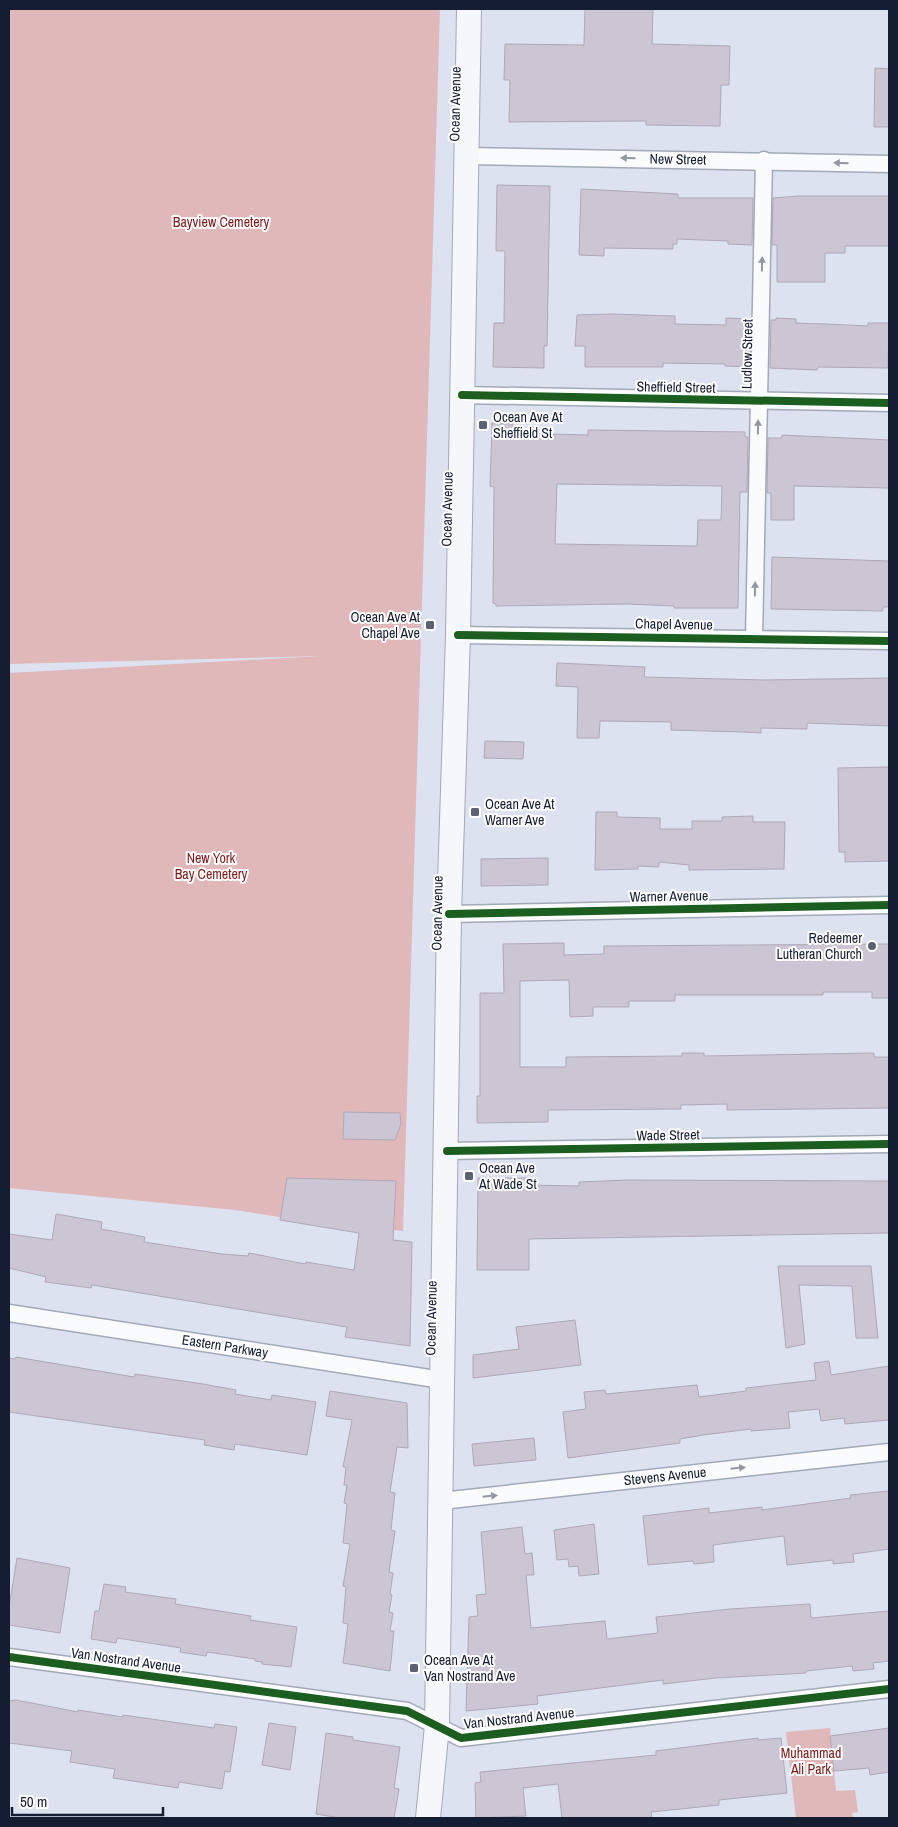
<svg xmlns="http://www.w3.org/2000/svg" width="898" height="1827" viewBox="0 0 898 1827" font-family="'Archivo Narrow',sans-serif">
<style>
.green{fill:#e0b8b9}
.building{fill:#ccc5d4;stroke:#aea8b7;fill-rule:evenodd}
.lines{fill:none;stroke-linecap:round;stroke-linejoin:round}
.street-casing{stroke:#a2a9b9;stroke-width:19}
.secondary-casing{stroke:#a2a9b9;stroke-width:26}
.street{stroke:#fafbfd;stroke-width:16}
.secondary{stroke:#f6f7fa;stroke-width:24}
.cycleway-casing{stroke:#fff;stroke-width:11}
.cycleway{stroke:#1b5e20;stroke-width:8}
.oneway{fill:#9297a2}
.poi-dot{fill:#5a6274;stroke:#fff;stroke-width:2}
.labels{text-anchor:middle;stroke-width:4;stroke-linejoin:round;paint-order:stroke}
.street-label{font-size:14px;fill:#141d32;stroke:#fff}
.park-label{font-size:14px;fill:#7f1919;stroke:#fff}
.poi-label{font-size:14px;fill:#141d32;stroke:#fff;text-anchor:start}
</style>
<rect width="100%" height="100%" fill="#dce2ef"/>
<g class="green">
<path d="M9,9h431l-37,1222 -105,-11 -63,-10 -226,-22v-515l312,-17 -312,8z"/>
<path d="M830,1728l6,63 19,-1 3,22 -6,1 1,5h-57l-10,-86z"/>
</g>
<g class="building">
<path d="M585,9h68l-1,35 78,2 -1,39h-8l-1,41 -74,-1v-4l-137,1 1,-42h-6l1,-36 79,1z"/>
<path d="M875,68l14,1v58h-15z"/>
<path d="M497,185l53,1 -3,160h-3v22l-51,-1 1,-44h10l1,-72h-9z"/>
<path d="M581,189l97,5v4h75l-1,47 -24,-1v-3l-51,-2v5h-4v5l-69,-1v8l-25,-1z"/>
<path d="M799,196h90v50h-44v7h-20v29h-48v-37h-5l1,-47z"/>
<path d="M611,314l64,2v8l51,1v-7l25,1 -1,48 -25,-1v-2l-62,-1v4h-78v-21h-10l2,-31z"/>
<path d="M776,318l20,1v4l31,1 41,2v-3h21l-1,45 -70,-1 -1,3 -47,-2 1,-48h5z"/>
<path d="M492,423l21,1v8l33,2 42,1v-5l157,2v5h3l-1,55h-7l-2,116h-64v-2l-47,-2 -131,2v-2l-3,-1 1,-116 -4,-1zM557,484l165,2 -1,34h-23l-1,26 -142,-2z"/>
<path d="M782,435l107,5v48l-95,-2v34h-23v-27h-4l1,-55h14z"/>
<path d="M772,557l117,4v46h-6v4l-112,-2z"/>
<path d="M557,663l88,4 -1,10 121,3 124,-2v48l-82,-3v6l-46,-1v5l-19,-1 -71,-2v-8l-71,-1 -1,17h-22l1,-51 -22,-1z"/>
<path d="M485,741l39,1 -1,17 -39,-1z"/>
<path d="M889,767v94l-44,1v-10h-6l-1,-84z"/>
<path d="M596,812h21v5l43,1v11h32v-8h30v-4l31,-1v6h32l-1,47 -95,1v-5l-30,-3v5l-21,-1v3l-43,1z"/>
<path d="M548,858v27l-67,1v-27z"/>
<path d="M564,943v12l40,-1v-8l285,-2v54h-17v-6h-49v3h-148v6h-46v6h-36v9l-23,1 -1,-37 -49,1v86h46v-10l116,-1v-3h22v3l170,-3v4h15v51l-162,2v-6l-46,1v4l-133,1v12l-71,1v-27h3v-103h24l-1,-49z"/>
<path d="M344,1112l56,1 1,11 -6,16 -52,-1z"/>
<path d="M287,1178l109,3 -3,59 19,2 -2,104 -65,-9 2,-10 -255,-42 -1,3 -46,-6 1,-5 -37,-9v-34l43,6 4,-26 46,8 -1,7 44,8 -1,5 78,12 26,2 1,-3 56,11 1,-2 48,8 5,-37 -79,-13z"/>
<path d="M478,1178h51v7l50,1v-4l47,-2 263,1v52l-360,6v31h-52z"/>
<path d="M778,1266h93l7,72h-22l-4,-52 -53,-1 6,59 -19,4z"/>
<path d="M575,1320l6,45 -108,13v-23l46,-6 -3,-22z"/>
<path d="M16,1357l118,20 1,-3 68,10 33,6 -1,4 36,6 1,-5 44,7 -9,53 -72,-11 -1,6 -30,-5 1,-5 -196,-28v-54l6,1z"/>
<path d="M829,1361l2,14 58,-9v54l-44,4 -1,-6 -23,3 -2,-12 -31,3 2,16 -39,3v-2l-48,6 -23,4v4l-112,15 -5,-46 23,-3 -2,-17 21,-2 1,4 91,-9 2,12 47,-6v-3l70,-8 -2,-17z"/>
<path d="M330,1391l77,12 1,45 -11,-1 -7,45 5,1 -4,37 4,1 -6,41 4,1 -3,21 2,1 -3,17 4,1 -3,18h4l-4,40 -47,-8 5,-39 -5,-1 3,-36 -3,-1 7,-42 -7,-1 4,-39 -3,-1 3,-18h-3l2,-18h-3l9,-47 -26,-4z"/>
<path d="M534,1438l2,22 -62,6 -2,-22z"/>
<path d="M889,1491v58l-36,5 1,8 -21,2v-4l-46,5 -3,-29 -71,9 1,17 -20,2 -1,-3 -45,4 -5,-49 66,-8v5l53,-6v3l89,-12 -1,-3z"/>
<path d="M594,1524l5,50 -20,2 -1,-10 -9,1 -1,-8 -11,1 -3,-30z"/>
<path d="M522,1527l3,27 7,-1 2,22h-8l5,53 74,-7 2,18 51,-6 -2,-16 74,-8 80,-5 1,14 78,-7v50l-16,2 1,6 -21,2 -1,-5 -46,5v2l-90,5 -53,6v-4l-126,16 1,8 -72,7 3,-94 9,-1 -2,-21 10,-1 -5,-62z"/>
<path d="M17,1558l53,10 -10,65 -51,-8v-18z"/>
<path d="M104,1584l22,3 -1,5 51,7 -1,5 76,12 -1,4 47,7 -6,40 -29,-3v-2l-7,-1v-2l-48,-7 -1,4 -26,-4 1,-4 -64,-10 -1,5 -25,-4 4,-28h4z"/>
<path d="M16,1700l62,12v-2l45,7v-2l91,13 1,-4 22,3 -7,45 -5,-1 -3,18 -43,-7 -1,6 -65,-10 2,-9 -45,-7 2,-11 -63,-8v-42z"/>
<path d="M269,1723l27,4 -6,43 -28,-5z"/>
<path d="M889,1728v44l-19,3 -1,-7 -35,3 -4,-35z"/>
<path d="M326,1733l27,4v3l47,7 -6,41 5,1 -5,29h-54l-24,-4z"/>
<path d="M758,1738v2l23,-2 6,55 -68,7v5l-68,7 1,6h-90l-4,-34 -35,4 3,28 -50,2 -1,-35 6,-1 -1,-10 176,-17v-4z"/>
</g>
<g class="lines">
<defs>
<g id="street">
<path d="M466,156l423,8"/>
<path d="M462,395l427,8"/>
<path d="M458,635l431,6"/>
<path d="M754,638l10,-478"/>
<path d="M449,914l440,-9"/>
<path d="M447,1151l442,-7"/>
<path d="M9,1313l433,67"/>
<path d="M441,1501l448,-49"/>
<path d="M9,1657l398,54 54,27 428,-49"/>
</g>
<path id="secondary" d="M428,1818l9,-92 12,-812 9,-279 11,-626"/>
</defs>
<use href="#street" class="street-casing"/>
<use href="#secondary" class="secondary-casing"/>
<use href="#street" class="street"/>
<use href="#secondary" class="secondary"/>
<defs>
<g id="cycleway">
<path d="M462,395l427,8"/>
<path d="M458,635l431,6"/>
<path d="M449,914l440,-9"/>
<path d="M447,1151l442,-7"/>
<path d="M9,1657l398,54 54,27 428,-49"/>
</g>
</defs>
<use href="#cycleway" class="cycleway-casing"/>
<use href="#cycleway" class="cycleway"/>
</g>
<defs><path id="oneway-solid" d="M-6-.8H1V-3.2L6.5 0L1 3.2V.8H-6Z" transform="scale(1.25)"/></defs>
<g class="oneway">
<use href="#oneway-solid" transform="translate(628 158) rotate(-179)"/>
<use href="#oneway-solid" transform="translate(841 163) rotate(-178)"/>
<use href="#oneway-solid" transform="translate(762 264) rotate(-89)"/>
<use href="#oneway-solid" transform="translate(758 427) rotate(-89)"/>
<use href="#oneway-solid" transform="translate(755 589) rotate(-89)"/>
<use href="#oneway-solid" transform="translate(738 1468) rotate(-6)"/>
<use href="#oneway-solid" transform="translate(490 1496) rotate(-6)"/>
</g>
<g class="poi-dot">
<rect x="478" y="420" width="10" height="10" rx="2.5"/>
<rect x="425" y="620" width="10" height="10" rx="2.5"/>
<rect x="470" y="807" width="10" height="10" rx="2.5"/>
<circle cx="872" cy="946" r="5"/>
<rect x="464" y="1171" width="10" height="10" rx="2.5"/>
<rect x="409" y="1663" width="10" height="10" rx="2.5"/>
</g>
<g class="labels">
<g class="street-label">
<text transform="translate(455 104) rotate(-89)" y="5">Ocean Avenue</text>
<text transform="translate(678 159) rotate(1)" y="5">New Street</text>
<text transform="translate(747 354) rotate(-89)" y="5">Ludlow Street</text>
<text transform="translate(676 387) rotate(1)" y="5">Sheffield Street</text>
<text transform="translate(447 509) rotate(-89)" y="5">Ocean Avenue</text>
<text transform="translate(674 624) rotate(1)" y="5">Chapel Avenue</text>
<text transform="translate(669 896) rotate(-1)" y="5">Warner Avenue</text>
<text transform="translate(437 913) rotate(-89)" y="5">Ocean Avenue</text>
<text transform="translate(668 1135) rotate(-1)" y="5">Wade Street</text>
<text transform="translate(431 1318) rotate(-89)" y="5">Ocean Avenue</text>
<text transform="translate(225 1346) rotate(9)" y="5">Eastern Parkway</text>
<text transform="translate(665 1476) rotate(-6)" y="5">Stevens Avenue</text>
<text transform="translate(126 1660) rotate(8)" y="5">Van Nostrand Avenue</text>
<text transform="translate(519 1718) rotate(-6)" y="5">Van Nostrand Avenue</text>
</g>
<g class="park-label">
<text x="221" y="227">Bayview Cemetery</text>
<text x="211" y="863">New York<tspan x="211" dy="16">Bay Cemetery</tspan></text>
<text x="811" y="1758">Muhammad<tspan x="811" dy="16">Ali Park</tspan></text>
</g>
<g class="poi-label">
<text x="493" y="422">Ocean Ave At<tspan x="493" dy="16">Sheffield St</tspan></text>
<text x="420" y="622" text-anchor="end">Ocean Ave At<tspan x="420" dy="16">Chapel Ave</tspan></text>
<text x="485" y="809">Ocean Ave At<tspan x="485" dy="16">Warner Ave</tspan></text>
<text x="862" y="943" text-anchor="end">Redeemer<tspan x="862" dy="16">Lutheran Church</tspan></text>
<text x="479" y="1173">Ocean Ave<tspan x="479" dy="16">At Wade St</tspan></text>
<text x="424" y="1665">Ocean Ave At<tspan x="424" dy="16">Van Nostrand Ave</tspan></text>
</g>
</g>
<rect width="898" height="1827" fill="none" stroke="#141d32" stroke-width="20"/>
<path d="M12 1807v8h151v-8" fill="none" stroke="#141d32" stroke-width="2.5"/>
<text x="20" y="1807" font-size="15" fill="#141d32" stroke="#ffffff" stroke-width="4" paint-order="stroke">50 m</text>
</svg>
